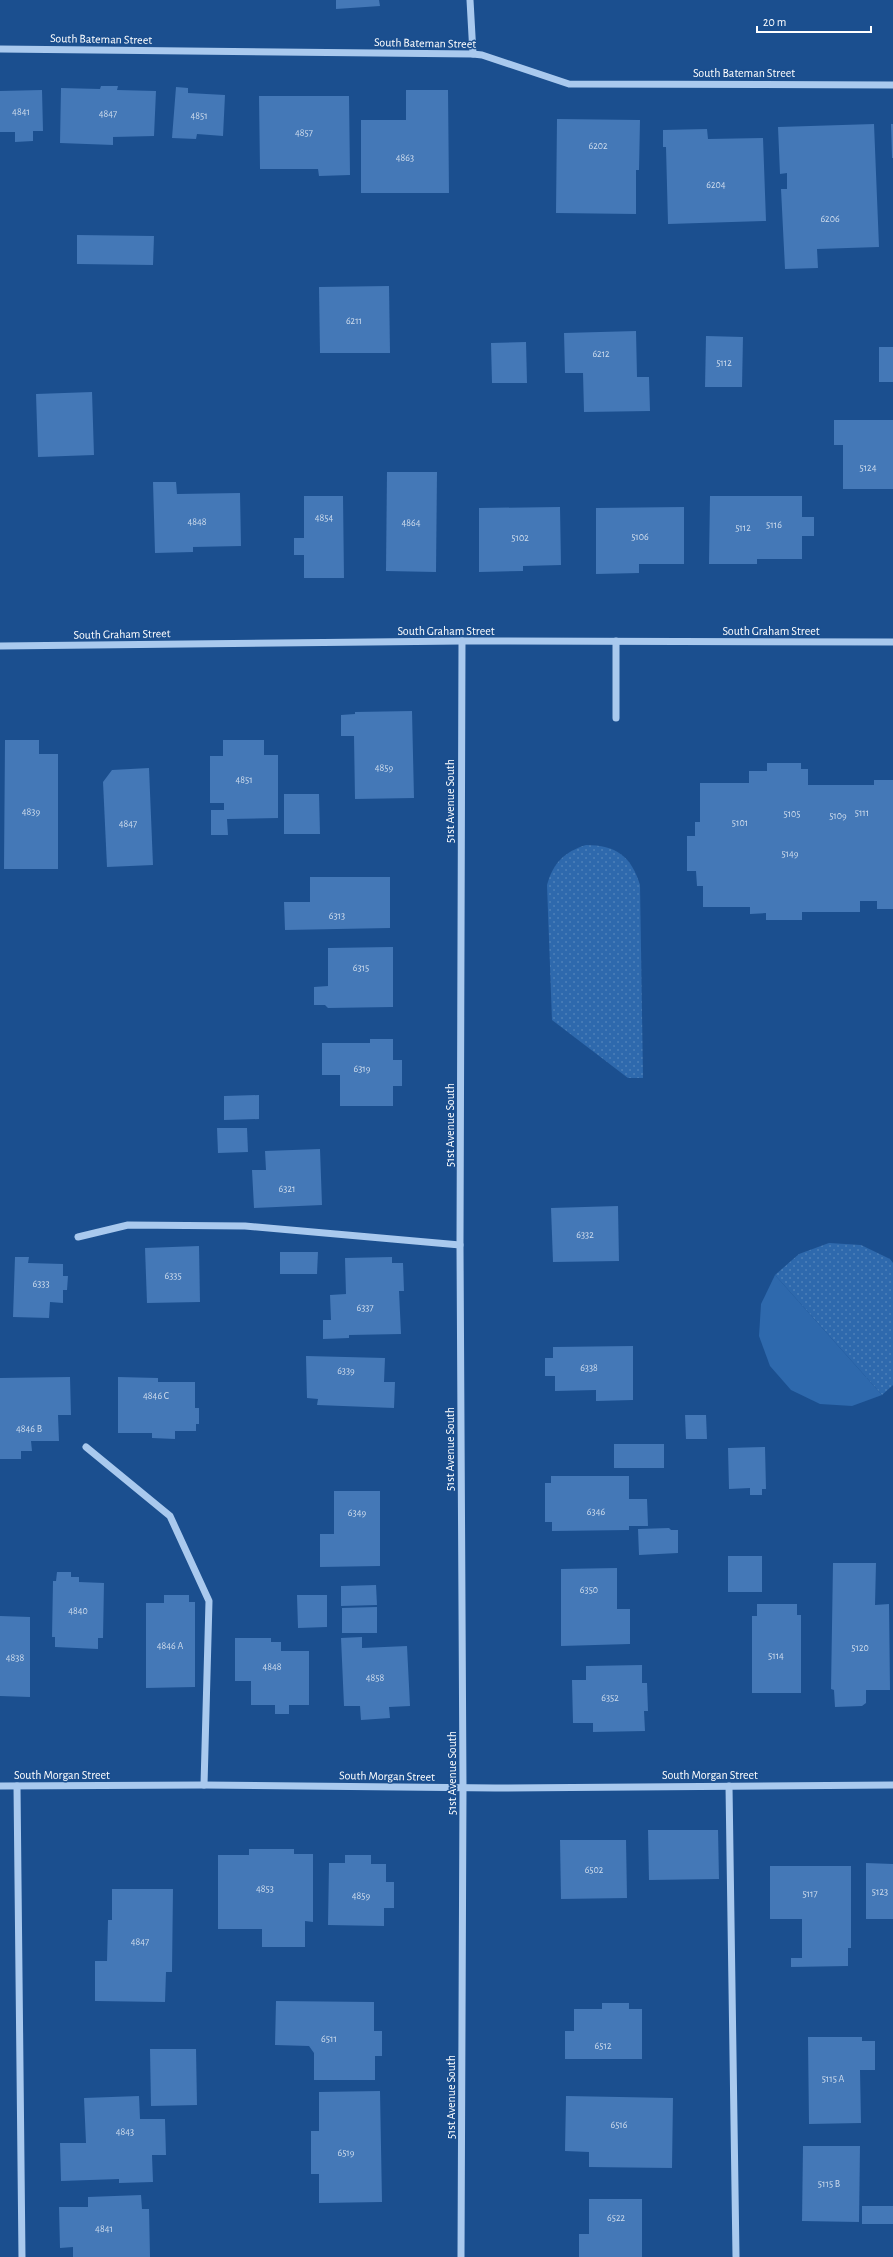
<svg xmlns="http://www.w3.org/2000/svg" width="893" height="2257" viewBox="0 0 893 2257" font-family="'Alegreya Sans',sans-serif">
<style>
.grass{fill:url(#grass-dots)}
.pitch{fill:#2e69ad}
.building{fill:#4478b7}
.lines{fill:none;stroke-linecap:round;stroke-linejoin:round}
.minor{stroke:#a9c9ee;stroke-width:7}
.labels{text-anchor:middle;stroke-width:3;stroke-linejoin:round;paint-order:stroke}
.number-label{font-size:10px;fill:#d0dded}
.street-label{font-size:12px;fill:#fff;stroke:#1b4f8f}
</style>
<defs>
<pattern id="grass-dots" width="8" height="8" patternUnits="userSpaceOnUse"><rect width="8" height="8" fill="#2e69ad"/><path d="M2 2h.1M6 6h.1" fill="none" stroke="#4d80b9" stroke-width="1.8" stroke-linecap="round"/></pattern>
</defs>
<rect width="100%" height="100%" fill="#1b4f8f"/>
<g class="grass">
<path d="M586,845c30,0 45,11 54,40l3,193h-15l-76,-58 -5,-135c6,-22 17,-33 39,-40z"/>
<path d="M829,1243l32,2 29,14 3,4v122l-11,10 -107,-120 24,-21z"/>
</g>
<path class="pitch" d="M775,1275l107,120 -30,11 -32,-2 -29,-14 -21,-24 -11,-30 2,-32z"/>
<g class="building">
<path d="M336,0h43l1,6 -44,3z"/>
<path d="M101,86h17l-1,4 39,1 -2,45 -41,1v8l-53,-2 1,-55 39,1z"/>
<path d="M176,87l12,1v5l37,2 -2,41 -26,-2 -1,5 -24,-1z"/>
<path d="M42,90l1,41h-10v10l-18,1v-10h-15v-41z"/>
<path d="M406,90h42l1,103h-88v-73h45z"/>
<path d="M259,96h90l1,79 -31,1 -1,-7h-58z"/>
<path d="M557,119l83,1 -1,50h-3v44l-80,-1z"/>
<path d="M874,124l5,123 -62,2 1,19 -33,1 -4,-80h6v-16l-7,1 -2,-47z"/>
<path d="M891,124h2v34h-1z"/>
<path d="M707,129l1,10 55,-1 3,83 -98,3 -2,-77h-3v-17z"/>
<path d="M77,235l77,1 -1,29 -76,-1z"/>
<path d="M389,286l1,67h-70l-1,-66z"/>
<path d="M636,331l1,46h12l1,34 -66,1 -1,-39h-18l-1,-40z"/>
<path d="M706,336l37,1 -1,50h-37z"/>
<path d="M526,342l1,41h-35l-1,-40z"/>
<rect x="879" y="347" width="14" height="35"/>
<path d="M92,392l2,63 -56,2 -2,-63z"/>
<path d="M834,420h59v69h-50v-44h-9z"/>
<path d="M387,472h50l-1,100 -50,-1z"/>
<path d="M153,482h23l1,12 63,-1 1,53 -48,1v5l-38,1z"/>
<path d="M304,496h39l1,82h-40v-23h-10v-17h10z"/>
<path d="M710,496h92v21h12v19h-12v23h-45v5h-48z"/>
<path d="M560,507l1,58 -38,1v5l-44,1v-64z"/>
<path d="M684,507v57h-45v9l-43,1v-66z"/>
<path d="M412,711l2,87 -59,1 -1,-63h-13v-21l14,-1v-2z"/>
<path d="M5,740h34v14h19v115h-54z"/>
<path d="M223,740h41v15h14v63l-51,1 1,16h-17v-25h13v-7h-14v-47h13z"/>
<path d="M767,763h34v6h7v16h66v-5h19v129h-16v-8h-17v11h-58v8h-36v-7l-16,1v-7h-47v-21h-6l-1,-15h-9v-35h8v-14h5v-39h49v-12h18z"/>
<path d="M149,768l4,97 -46,2 -4,-85 9,-12z"/>
<path d="M284,794h35l1,40h-36z"/>
<path d="M310,877h80v51l-105,2 -1,-28h26z"/>
<path d="M393,947v60l-65,1 -3,-3h-11v-18l14,-1v-38z"/>
<path d="M370,1039h23v21h9v26h-9v20h-53v-31h-18v-32h48z"/>
<path d="M259,1095v24l-35,1v-24z"/>
<path d="M217,1128h30l1,24 -30,1z"/>
<path d="M320,1149l2,56 -68,3 -2,-38h14l-1,-19z"/>
<path d="M618,1206l1,55 -66,1 -2,-54z"/>
<path d="M199,1246l1,56 -53,1 -2,-55z"/>
<path d="M280,1252h38l-1,22h-37z"/>
<path d="M15,1257h14l-1,6 35,1v12h5l-1,14h-4v13l-13,-1 -1,16 -36,-1z"/>
<path d="M392,1257v6h11l1,28h-5l2,43 -52,1v3l-26,1v-19h8l-1,-25 16,-1 -1,-36z"/>
<path d="M633,1346v54l-37,1v-11l-41,1v-15h-10v-18h8v-11z"/>
<path d="M306,1356l79,2 -1,24h11l-1,26 -77,-3 1,-6 -11,-1z"/>
<path d="M70,1377l1,38h-13l1,26h-28l1,10h-11v8h-21v-81z"/>
<path d="M118,1377l40,1v4h37v26h4v16h-3v7h-21v8l-23,-1v-5h-34z"/>
<path d="M685,1415h21l1,24h-21z"/>
<rect x="614" y="1444" width="50" height="24"/>
<path d="M765,1447l1,42h-4v6h-12v-7l-21,1 -1,-41z"/>
<path d="M551,1476h78v23h18l1,27h-19v4l-77,1v-9h-7v-39h6z"/>
<path d="M334,1491h46v75l-60,1v-33h14z"/>
<path d="M669,1528l2,2h7v23l-39,2 -1,-26z"/>
<rect x="728" y="1556" width="34" height="36"/>
<path d="M833,1563h43l-1,42 14,-1 1,86h-24v13l-4,3 -27,1 -1,-17 -3,-1z"/>
<path d="M617,1568v41h13v35l-69,2v-77z"/>
<path d="M57,1572h14v5h8v5l25,1 -1,55h-5v11l-43,-2v-10h-3l1,-56h3z"/>
<path d="M376,1585l1,20 -36,1v-20z"/>
<path d="M164,1595h25v7h6v85l-49,1v-85h18z"/>
<path d="M297,1595h30v32l-29,1z"/>
<path d="M757,1604h40v11h4v78h-49v-77h5z"/>
<path d="M377,1607v26h-35v-25z"/>
<path d="M0,1616l30,1v80l-30,-1z"/>
<path d="M362,1637v11l45,-2 3,60 -21,1 1,11 -29,2 -1,-14h-16l-3,-68z"/>
<path d="M235,1638h36v4h10v9h28v54h-20v9h-14v-9h-24v-24h-16z"/>
<path d="M642,1665v18h5l1,28h-4l1,20 -52,1v-9h-20l-1,-43h14v-14z"/>
<path d="M648,1830h70l1,49 -70,1z"/>
<path d="M560,1840h66l1,58 -66,1z"/>
<path d="M249,1849h45v5h19v68l-8,-1v26h-43v-18h-44v-74h31z"/>
<path d="M345,1855h26v9h15v18h8v26h-10v18l-56,-1 1,-62h16z"/>
<path d="M866,1863l27,1v55h-27z"/>
<path d="M770,1866h81v82h-3v18l-57,1v-9h11v-39h-32z"/>
<path d="M112,1889h61l-1,83h-6l-1,30 -70,-1v-40h12l1,-41h4z"/>
<path d="M276,2001l98,1v29h8v25h-7v24h-61v-27l-5,-7 -34,-1z"/>
<path d="M602,2003h27v6h13v50h-77v-28h9v-22h28z"/>
<path d="M808,2037h54v4h13v29h-15l1,53 -52,1z"/>
<path d="M150,2049h46l1,56 -46,1z"/>
<path d="M380,2091l2,111 -63,1v-29h-8v-43h8v-39z"/>
<path d="M139,2096l1,23h25l1,36h-14l1,27 -34,1v-4l-58,2 -1,-38h26l-2,-45z"/>
<path d="M566,2096l107,2 -1,70 -83,-1v-15l-24,-1z"/>
<path d="M803,2146h57l-1,76 -57,-1z"/>
<path d="M141,2195l1,14h7l1,48h-77v-10l-13,1 -1,-41h29v-10z"/>
<path d="M589,2199h53v58h-63v-23h10z"/>
<rect x="862" y="2206" width="31" height="18"/>
</g>
<g class="lines">
<g class="minor">
<path d="M470,0l3,54"/>
<path d="M0,49l473,5 9,1 87,29 324,1"/>
<path d="M616,641v77"/>
<path d="M0,646l462,-5 431,1"/>
<path d="M78,1237l50,-12 117,1 215,19"/>
<path d="M86,1447l84,69 39,85 -5,184"/>
<path d="M0,1786l204,-1 291,3 398,-3"/>
<path d="M17,1786l5,471"/>
<path d="M729,1786l7,470"/>
<path d="M461,2257l2,-469 -3,-543 2,-604"/>
</g>
</g>
<g class="labels">
<g class="number-label">
<text x="21" y="115">4841</text>
<text x="108" y="117">4847</text>
<text x="199" y="119">4851</text>
<text x="304" y="136">4857</text>
<text x="598" y="149">6202</text>
<text x="405" y="161">4863</text>
<text x="716" y="188">6204</text>
<text x="830" y="222">6206</text>
<text x="354" y="324">6211</text>
<text x="601" y="357">6212</text>
<text x="724" y="366">5112</text>
<text x="868" y="471">5124</text>
<text x="324" y="521">4854</text>
<text x="197" y="525">4848</text>
<text x="411" y="526">4864</text>
<text x="774" y="528">5116</text>
<text x="743" y="531">5112</text>
<text x="640" y="540">5106</text>
<text x="520" y="541">5102</text>
<text x="384" y="771">4859</text>
<text x="244" y="783">4851</text>
<text x="31" y="815">4839</text>
<text x="862" y="816">5111</text>
<text x="792" y="817">5105</text>
<text x="838" y="819">5109</text>
<text x="740" y="826">5101</text>
<text x="128" y="827">4847</text>
<text x="790" y="857">5149</text>
<text x="337" y="919">6313</text>
<text x="361" y="971">6315</text>
<text x="362" y="1072">6319</text>
<text x="287" y="1192">6321</text>
<text x="585" y="1238">6332</text>
<text x="173" y="1279">6335</text>
<text x="41" y="1287">6333</text>
<text x="365" y="1311">6337</text>
<text x="589" y="1371">6338</text>
<text x="346" y="1374">6339</text>
<text x="156" y="1399">4846 C</text>
<text x="29" y="1432">4846 B</text>
<text x="596" y="1515">6346</text>
<text x="357" y="1516">6349</text>
<text x="589" y="1593">6350</text>
<text x="78" y="1614">4840</text>
<text x="170" y="1649">4846 A</text>
<text x="860" y="1651">5120</text>
<text x="776" y="1659">5114</text>
<text x="15" y="1661">4838</text>
<text x="272" y="1670">4848</text>
<text x="375" y="1681">4858</text>
<text x="610" y="1701">6352</text>
<text x="594" y="1873">6502</text>
<text x="265" y="1892">4853</text>
<text x="880" y="1895">5123</text>
<text x="810" y="1897">5117</text>
<text x="361" y="1899">4859</text>
<text x="140" y="1945">4847</text>
<text x="329" y="2042">6511</text>
<text x="603" y="2049">6512</text>
<text x="833" y="2082">5115 A</text>
<text x="619" y="2128">6516</text>
<text x="125" y="2135">4843</text>
<text x="346" y="2156">6519</text>
<text x="829" y="2187">5115 B</text>
<text x="616" y="2221">6522</text>
<text x="104" y="2232">4841</text>
</g>
<g class="street-label">
<text transform="translate(101 39) rotate(1)" y="4">South Bateman Street</text>
<text transform="translate(425 43) rotate(1)" y="4">South Bateman Street</text>
<text x="744" y="77">South Bateman Street</text>
<text x="446" y="635">South Graham Street</text>
<text x="771" y="635">South Graham Street</text>
<text transform="translate(122 634) rotate(-1)" y="4">South Graham Street</text>
<text transform="translate(450 801) rotate(-90)" y="4">51st Avenue South</text>
<text transform="translate(450 1125) rotate(-90)" y="4">51st Avenue South</text>
<text transform="translate(450 1449) rotate(-90)" y="4">51st Avenue South</text>
<text transform="translate(452 1773) rotate(-90)" y="4">51st Avenue South</text>
<text x="62" y="1779">South Morgan Street</text>
<text x="710" y="1779">South Morgan Street</text>
<text transform="translate(387 1776) rotate(1)" y="4">South Morgan Street</text>
<text transform="translate(451 2097) rotate(-90)" y="4">51st Avenue South</text>
</g>
</g>
<path d="M757 26v6h114v-6" fill="none" stroke="#ffffff" stroke-width="2"/>
<text x="763" y="26" font-size="12" fill="#ffffff" stroke="#1b4f8f" stroke-width="3" paint-order="stroke">20 m</text>
</svg>
